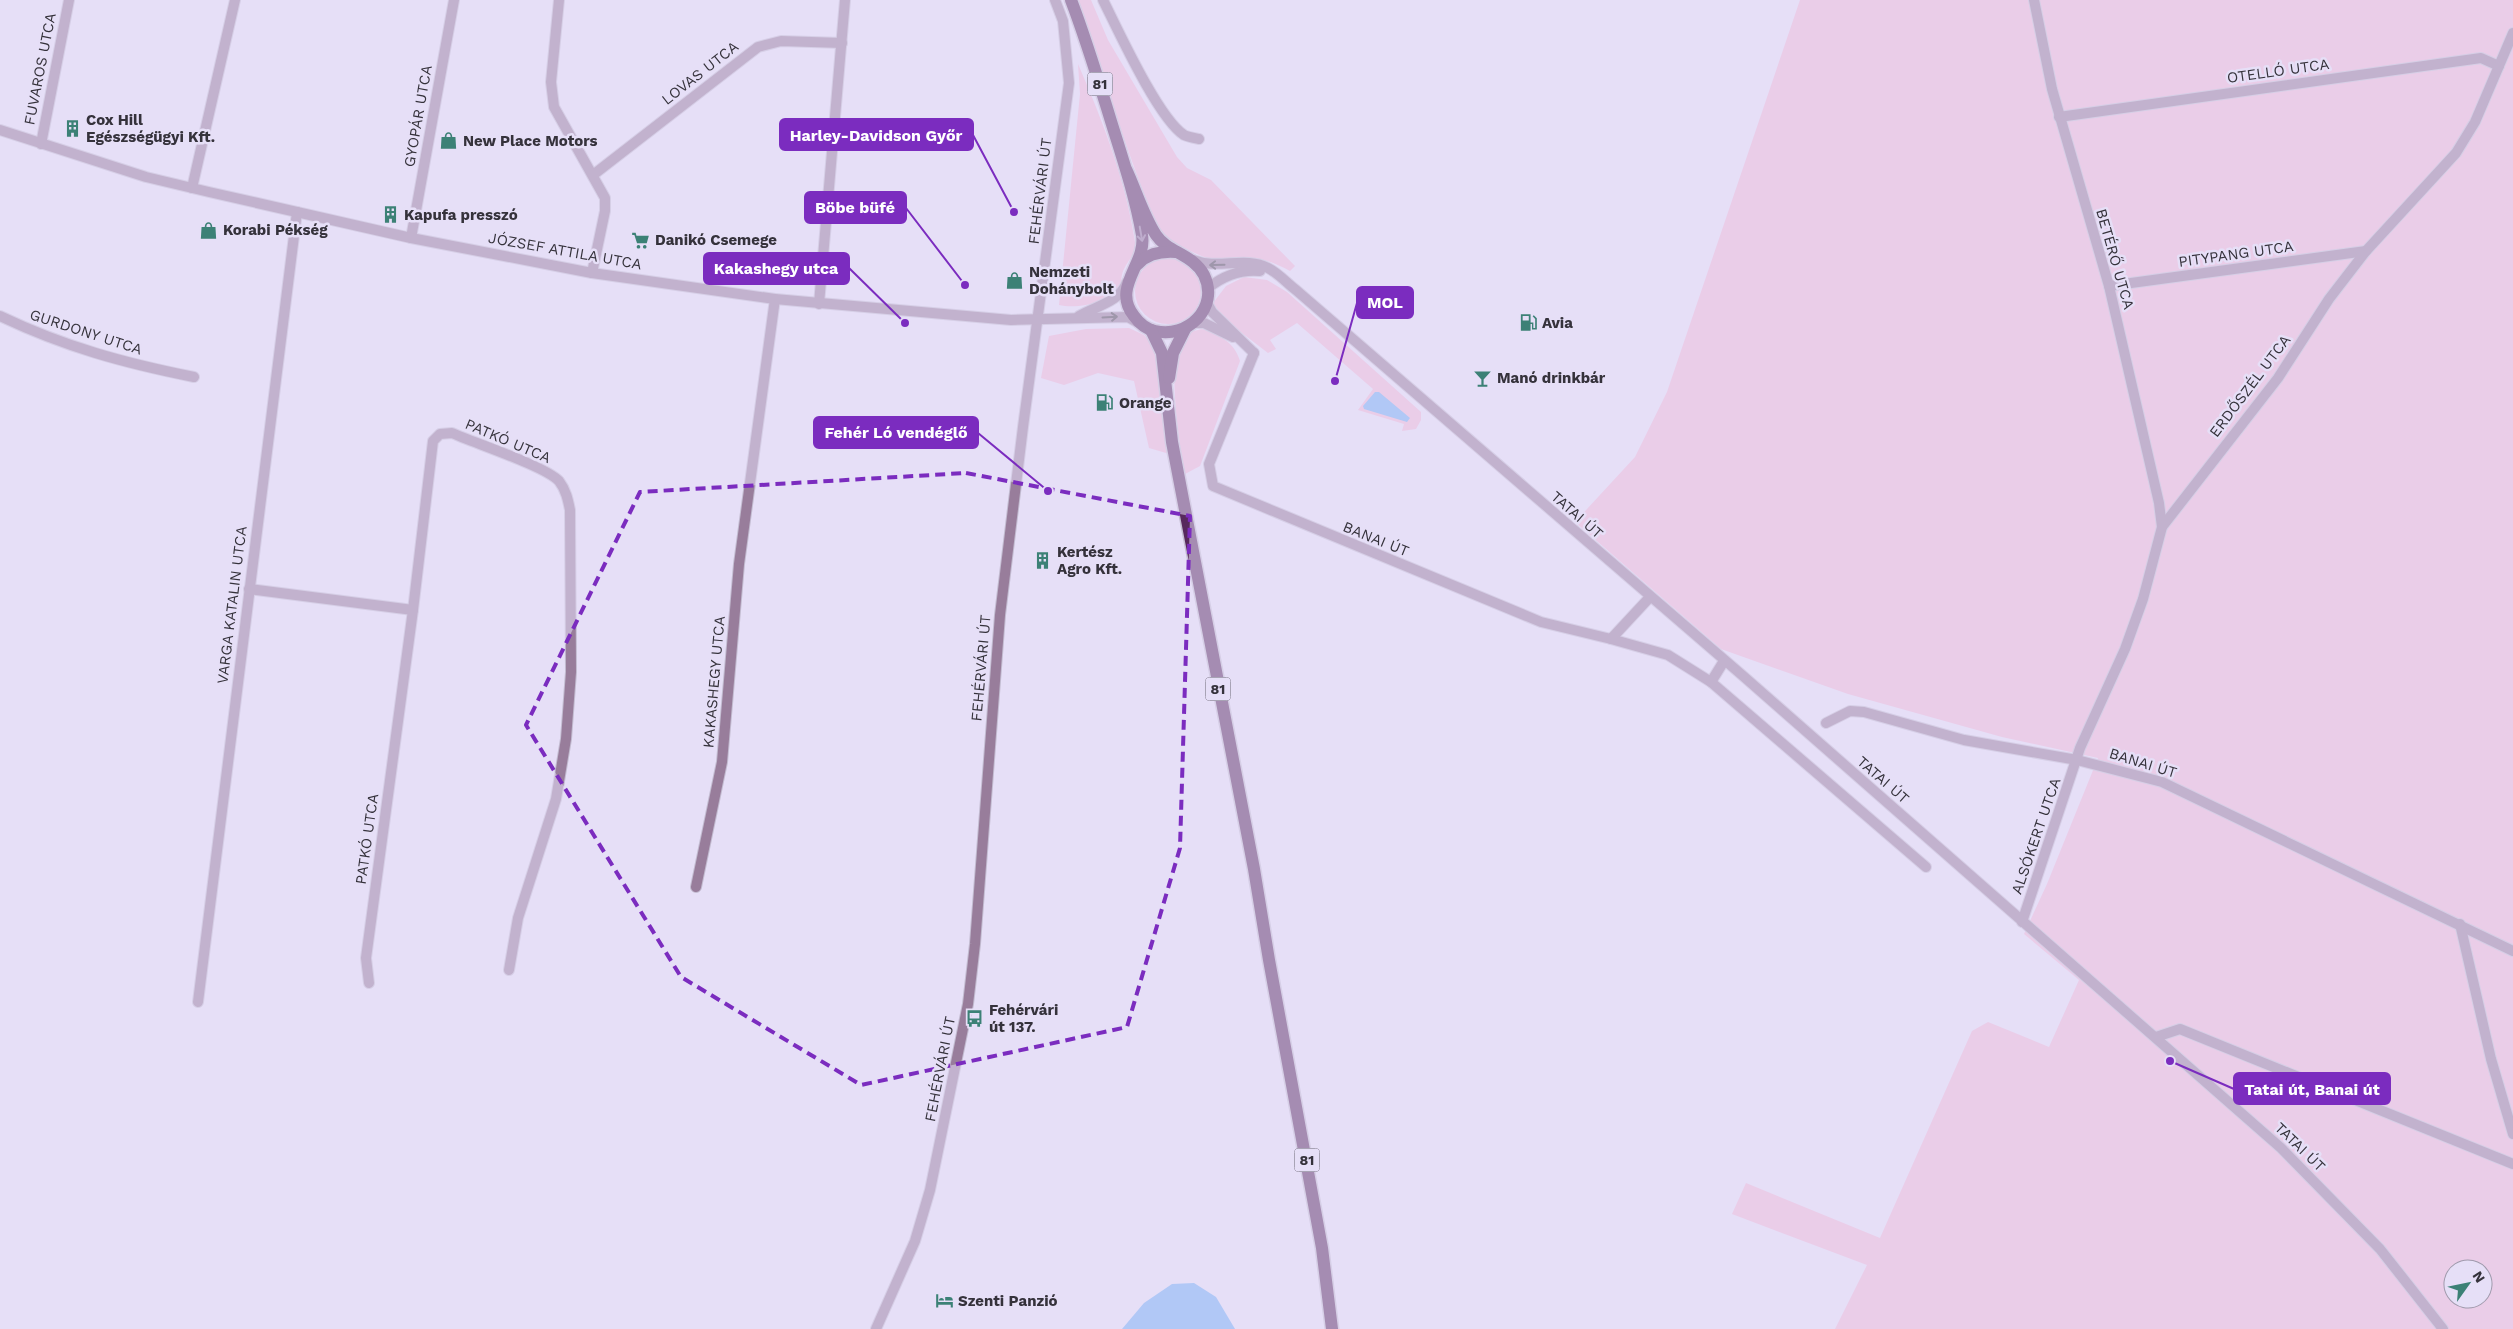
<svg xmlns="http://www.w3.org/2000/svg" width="2513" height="1329" viewBox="0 0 2513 1329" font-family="'Work Sans',sans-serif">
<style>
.green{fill:#f0b8d5;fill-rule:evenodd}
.water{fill:#71aef3}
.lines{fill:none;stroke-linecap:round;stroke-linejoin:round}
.minor-casing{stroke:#c3bcd1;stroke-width:12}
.tertiary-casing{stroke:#c3bcd1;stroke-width:12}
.primary-casing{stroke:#c3bcd1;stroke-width:15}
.minor{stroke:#987d9b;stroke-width:10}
.tertiary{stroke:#987d9b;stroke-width:10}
.primary{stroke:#57295d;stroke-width:12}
.oneway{stroke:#90729b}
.oneway2{stroke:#49414e}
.marked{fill:none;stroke:#7b2cbf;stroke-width:4;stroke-dasharray:10 6;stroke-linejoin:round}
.labels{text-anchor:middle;stroke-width:5;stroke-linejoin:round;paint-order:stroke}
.shield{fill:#e6dff7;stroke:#6a6673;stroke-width:1}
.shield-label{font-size:14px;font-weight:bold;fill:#35323b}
.street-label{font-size:15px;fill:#35323b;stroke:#e6dff7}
.poi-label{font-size:15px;font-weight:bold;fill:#35323b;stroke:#e6dff7;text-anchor:start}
.leader{fill:none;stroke:#7b2cbf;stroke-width:2}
.callout-dot{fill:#7b2cbf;stroke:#e6dff7;stroke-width:2}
.callout{fill:#7b2cbf;stroke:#7b2cbf;stroke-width:2}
.callout-label{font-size:16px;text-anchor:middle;font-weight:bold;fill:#fff}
</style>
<rect width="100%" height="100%" fill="#e6dff7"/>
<g class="green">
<path d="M1078,0h13l17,40 69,117 10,11 24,12 84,86 -5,5c-15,-8 -28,-14 -46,-13 -8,1 -18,4 -26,3 -17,-3 -34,-14 -49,-21 -21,-12 -77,-205 -91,-240z"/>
<path d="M1800,0h713v1329h-678l32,-64 -135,-51 14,-31 134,55 92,-207 16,-9 61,25 30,-67 -55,-46 23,-50 51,-126 -96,-21 -154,-43 -127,-45 -146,-127 60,-65 32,-65zM2453,1269h30v30h-30z"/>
<path d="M1078,64c26,60 49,120 58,185 -3,7 -9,13 -12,20 -3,5 -2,11 -4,16 -9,19 -44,24 -61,20l21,-211z"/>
<circle cx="1168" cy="291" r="33"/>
<path d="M1244,277l23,3 20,12 134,120v8l-5,9 -14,2 2,-7 -46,-14 15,-21 -76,-66 -27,17 6,9 -8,4 -43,-33 -12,-17 13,-17z"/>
<path d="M1129,328l15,7 10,10 19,110 -24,-7 -15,-67 -36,-8 -34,12 -23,-7 8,-42 37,-7z"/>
<path d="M1202,329c17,5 33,14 38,32l-40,105 -15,8c-5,-27 -19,-113 -3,-134 6,-8 11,-9 20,-11z"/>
</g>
<g class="water">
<path d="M1375,392h4l31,26 -3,4 -43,-13 -1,-3z"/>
<path d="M1194,1283l22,14 19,32h-113l22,-26 28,-19z"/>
</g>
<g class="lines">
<defs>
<g id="minor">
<path d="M559,0l-8,82 3,25 51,91v13l-13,62"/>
<path d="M1103,0c15,30 55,118 81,135 4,2 10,3 15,4"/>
<path d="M2034,0l18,89 57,197 50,217 3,24"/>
<path d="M2059,117l422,-59 18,8"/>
<path d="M41,144l28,-144"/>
<path d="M593,175l165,-128 23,-6 61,2"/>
<path d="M192,188l43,-188"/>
<path d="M411,238l43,-238"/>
<path d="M2109,286l257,-35"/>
<path d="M1207,303l5,9 42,41"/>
<path d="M819,304l26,-304"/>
<path d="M0,316c65,31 124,47 194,61"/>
<path d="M1194,323h10l29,14"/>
<path d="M1254,353l-45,111 4,22 328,136 70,17 39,-42"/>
<path d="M249,589l164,21"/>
<path d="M1611,639l57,16 43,27 215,185"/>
<path d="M1711,682l13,-21"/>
<path d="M1826,723l24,-12 14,1 100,28 113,20 85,22 351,169"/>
<path d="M696,887l26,-125 17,-198 36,-265"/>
<path d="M2022,922l58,-174 45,-99 18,-50 19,-72 116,-149 51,-79 37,-48 90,-98 19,-31 38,-89"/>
<path d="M2460,924l31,135 22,75"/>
<path d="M369,983l-3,-25 47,-348 20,-169 7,-7 12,-1c22,10 93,33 107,48 7,9 9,19 11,29l1,162 -5,67 -10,60 -38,119 -9,52"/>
<path d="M198,1002l99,-790"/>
<path d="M2156,1037l24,-8 333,135"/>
<path d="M876,1329l39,-88 15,-51 38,-186 7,-60 25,-329 23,-188 46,-344 -6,-62 -8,-21"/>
</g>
<g id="tertiary">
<path d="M0,130l146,47 63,15 202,46 181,35 183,26 236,21 117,-3 11,6"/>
<path d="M1193,260c25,10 52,-4 75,8 10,5 19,15 28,22l446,385 539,473 99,101 63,80"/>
<path d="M1208,288c15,-12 31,-19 52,-17"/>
<path d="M1079,316c17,-10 41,-14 48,-34"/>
</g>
<g id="primary">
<path d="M1071,0c15,39 27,79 39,118 12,39 25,77 32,117 5,29 -31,52 -8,81 5,7 12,13 21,15 32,8 65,-23 49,-56 -11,-21 -36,-22 -48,-40 -13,-20 -20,-45 -30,-66"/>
<path d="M1138,264c10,-11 24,-13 38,-12"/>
<path d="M1151,330l11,23 10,89 82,427 15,91 53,288 10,81"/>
<path d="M1169,378l4,-25 12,-24"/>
</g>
</defs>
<use href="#minor" class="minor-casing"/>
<use href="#tertiary" class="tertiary-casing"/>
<use href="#primary" class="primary-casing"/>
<use href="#minor" class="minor"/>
<use href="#tertiary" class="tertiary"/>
<use href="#primary" class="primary"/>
</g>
<defs><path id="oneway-shaft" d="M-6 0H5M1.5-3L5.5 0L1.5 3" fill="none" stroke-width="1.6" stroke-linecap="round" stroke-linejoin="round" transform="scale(1.25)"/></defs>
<use class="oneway" href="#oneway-shaft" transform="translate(1141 234) rotate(80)"/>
<g class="oneway2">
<use href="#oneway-shaft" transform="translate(1217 265) rotate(179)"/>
<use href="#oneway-shaft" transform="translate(1110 317) rotate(-3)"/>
</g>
<path d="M0 0H2513V1329H0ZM966,473l224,43 -10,332 -53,179 -266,58 -180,-108 -155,-252 114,-233z" fill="#e6dff7" fill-opacity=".55" fill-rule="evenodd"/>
<path class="marked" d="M966,473l224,43 -10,332 -53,179 -266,58 -180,-108 -155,-252 114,-233z"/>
<defs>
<symbol id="building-bare" viewBox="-9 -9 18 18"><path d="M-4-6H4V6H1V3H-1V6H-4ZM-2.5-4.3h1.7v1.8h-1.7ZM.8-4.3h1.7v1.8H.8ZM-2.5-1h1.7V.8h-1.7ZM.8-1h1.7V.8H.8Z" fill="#3c8176" stroke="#e6dff7" stroke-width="2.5" paint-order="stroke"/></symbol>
<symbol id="shop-bare" viewBox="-9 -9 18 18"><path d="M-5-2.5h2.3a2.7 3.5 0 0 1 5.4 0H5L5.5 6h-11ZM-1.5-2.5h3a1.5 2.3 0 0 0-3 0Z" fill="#3c8176" stroke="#e6dff7" stroke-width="2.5" paint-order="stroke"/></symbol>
<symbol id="supermarket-bare" viewBox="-9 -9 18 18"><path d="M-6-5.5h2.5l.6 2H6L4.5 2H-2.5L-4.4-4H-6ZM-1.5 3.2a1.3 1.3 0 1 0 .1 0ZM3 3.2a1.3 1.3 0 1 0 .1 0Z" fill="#3c8176" stroke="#e6dff7" stroke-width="2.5" paint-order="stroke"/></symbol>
<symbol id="fuel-bare" viewBox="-9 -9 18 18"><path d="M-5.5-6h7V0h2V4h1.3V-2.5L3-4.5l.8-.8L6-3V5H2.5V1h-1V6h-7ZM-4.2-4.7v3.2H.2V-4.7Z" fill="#3c8176" stroke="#e6dff7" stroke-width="2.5" paint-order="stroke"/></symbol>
<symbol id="bar-bare" viewBox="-9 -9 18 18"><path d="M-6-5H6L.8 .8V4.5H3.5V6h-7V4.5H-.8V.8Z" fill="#3c8176" stroke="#e6dff7" stroke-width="2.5" paint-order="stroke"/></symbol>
<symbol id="bus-bare" viewBox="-9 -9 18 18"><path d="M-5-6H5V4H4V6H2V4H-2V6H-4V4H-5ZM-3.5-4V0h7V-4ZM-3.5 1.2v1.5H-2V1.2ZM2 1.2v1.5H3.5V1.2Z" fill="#3c8176" stroke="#e6dff7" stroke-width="2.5" paint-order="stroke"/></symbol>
<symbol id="hotel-bare" viewBox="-9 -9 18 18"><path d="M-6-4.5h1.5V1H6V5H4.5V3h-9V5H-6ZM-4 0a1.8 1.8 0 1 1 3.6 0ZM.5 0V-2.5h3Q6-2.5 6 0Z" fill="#3c8176" stroke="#e6dff7" stroke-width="2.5" paint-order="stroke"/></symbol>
</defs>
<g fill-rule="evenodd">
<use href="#building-bare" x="60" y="116" width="25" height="25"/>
<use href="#shop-bare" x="436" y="128" width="25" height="25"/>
<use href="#building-bare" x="378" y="202" width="25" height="25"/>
<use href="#shop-bare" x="196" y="218" width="25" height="25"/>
<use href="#supermarket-bare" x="628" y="228" width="25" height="25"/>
<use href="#shop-bare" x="1002" y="268" width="25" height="25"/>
<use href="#fuel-bare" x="1516" y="310" width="25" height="25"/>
<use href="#bar-bare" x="1470" y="366" width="25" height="25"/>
<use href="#fuel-bare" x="1092" y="390" width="25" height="25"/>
<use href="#building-bare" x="1030" y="548" width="25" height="25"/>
<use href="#bus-bare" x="962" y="1006" width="25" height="25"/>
<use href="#hotel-bare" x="932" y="1288" width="25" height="25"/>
</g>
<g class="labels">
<g class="shield">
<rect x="1087.5" y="72.5" width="25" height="23" rx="4"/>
<rect x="1205.5" y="677.5" width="25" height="23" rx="4"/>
<rect x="1294.5" y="1148.5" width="25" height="23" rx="4"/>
</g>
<g class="shield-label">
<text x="1100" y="89">81</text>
<text x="1218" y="694">81</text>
<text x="1307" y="1165">81</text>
</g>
<g class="street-label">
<text transform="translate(40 69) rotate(-79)" y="5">FUVAROS UTCA</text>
<text transform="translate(2278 71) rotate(-8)" y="5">OTELLÓ UTCA</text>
<text transform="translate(700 73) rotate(-38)" y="5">LOVAS UTCA</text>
<text transform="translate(418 116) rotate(-80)" y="5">GYOPÁR UTCA</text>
<text transform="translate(1040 191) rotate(-83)" y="5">FEHÉRVÁRI ÚT</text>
<text transform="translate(565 251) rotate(10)" y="5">JÓZSEF ATTILA UTCA</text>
<text transform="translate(2236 254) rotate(-8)" y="5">PITYPANG UTCA</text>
<text transform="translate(2115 259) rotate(74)" y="5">BETÉRŐ UTCA</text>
<text transform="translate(86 332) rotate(18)" y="5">GURDONY UTCA</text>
<text transform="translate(2250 386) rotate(-53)" y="5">ERDŐSZÉL UTCA</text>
<text transform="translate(508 441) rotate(23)" y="5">PATKÓ UTCA</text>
<text transform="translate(1577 515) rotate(41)" y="5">TATAI ÚT</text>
<text transform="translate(1376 539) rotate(22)" y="5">BANAI ÚT</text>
<text transform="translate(232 605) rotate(-83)" y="5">VARGA KATALIN UTCA</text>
<text transform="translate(981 668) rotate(-85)" y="5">FEHÉRVÁRI ÚT</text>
<text transform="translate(714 682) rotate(-85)" y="5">KAKASHEGY UTCA</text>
<text transform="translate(2143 763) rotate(17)" y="5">BANAI ÚT</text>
<text transform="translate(1883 780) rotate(41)" y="5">TATAI ÚT</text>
<text transform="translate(2036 836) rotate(-71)" y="5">ALSÓKERT UTCA</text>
<text transform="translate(367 839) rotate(-82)" y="5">PATKÓ UTCA</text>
<text transform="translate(940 1069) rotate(-79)" y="5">FEHÉRVÁRI ÚT</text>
<text transform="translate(2300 1147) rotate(44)" y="5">TATAI ÚT</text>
</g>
<g class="poi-label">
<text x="86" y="125">Cox Hill<tspan x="86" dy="17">Egészségügyi Kft.</tspan></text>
<text x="463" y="146">New Place Motors</text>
<text x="404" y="220">Kapufa presszó</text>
<text x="223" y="235">Korabi Pékség</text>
<text x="655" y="245">Danikó Csemege</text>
<text x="1029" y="277">Nemzeti<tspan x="1029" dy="17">Dohánybolt</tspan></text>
<text x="1542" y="328">Avia</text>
<text x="1497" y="383">Manó drinkbár</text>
<text x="1119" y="408">Orange</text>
<text x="1057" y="557">Kertész<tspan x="1057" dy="17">Agro Kft.</tspan></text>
<text x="989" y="1015">Fehérvári<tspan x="989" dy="17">út 137.</tspan></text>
<text x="958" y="1306">Szenti Panzió</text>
</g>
</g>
<path class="leader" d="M1014 212L973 135M965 285L906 208M905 323L849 268M1335 381L1357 303M1048 491L978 433M2170 1061L2234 1089"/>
<g class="callout-dot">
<circle cx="1014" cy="212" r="5"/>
<circle cx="965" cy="285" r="5"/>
<circle cx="905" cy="323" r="5"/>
<circle cx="1335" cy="381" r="5"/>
<circle cx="1048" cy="491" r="5"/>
<circle cx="2170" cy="1061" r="5"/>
</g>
<g class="callout">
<rect x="780" y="119" width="193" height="31" rx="5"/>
<rect x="805" y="192" width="101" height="31" rx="5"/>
<rect x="704" y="253" width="145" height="31" rx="5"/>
<rect x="1357" y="287" width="56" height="31" rx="5"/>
<rect x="814" y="417" width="164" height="31" rx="5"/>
<rect x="2234" y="1073" width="156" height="31" rx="5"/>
</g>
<g class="callout-label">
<text x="876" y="141">Harley-Davidson Győr</text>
<text x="855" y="213">Böbe büfé</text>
<text x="776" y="274">Kakashegy utca</text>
<text x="1385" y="308">MOL</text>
<text x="896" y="438">Fehér Ló vendéglő</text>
<text x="2312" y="1095">Tatai út, Banai út</text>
</g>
<g transform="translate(2468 1284) rotate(57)"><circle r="24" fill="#e6dff7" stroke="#9f9aac"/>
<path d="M0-4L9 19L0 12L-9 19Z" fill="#3c8176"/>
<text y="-8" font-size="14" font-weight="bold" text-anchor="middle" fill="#35323b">N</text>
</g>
</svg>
